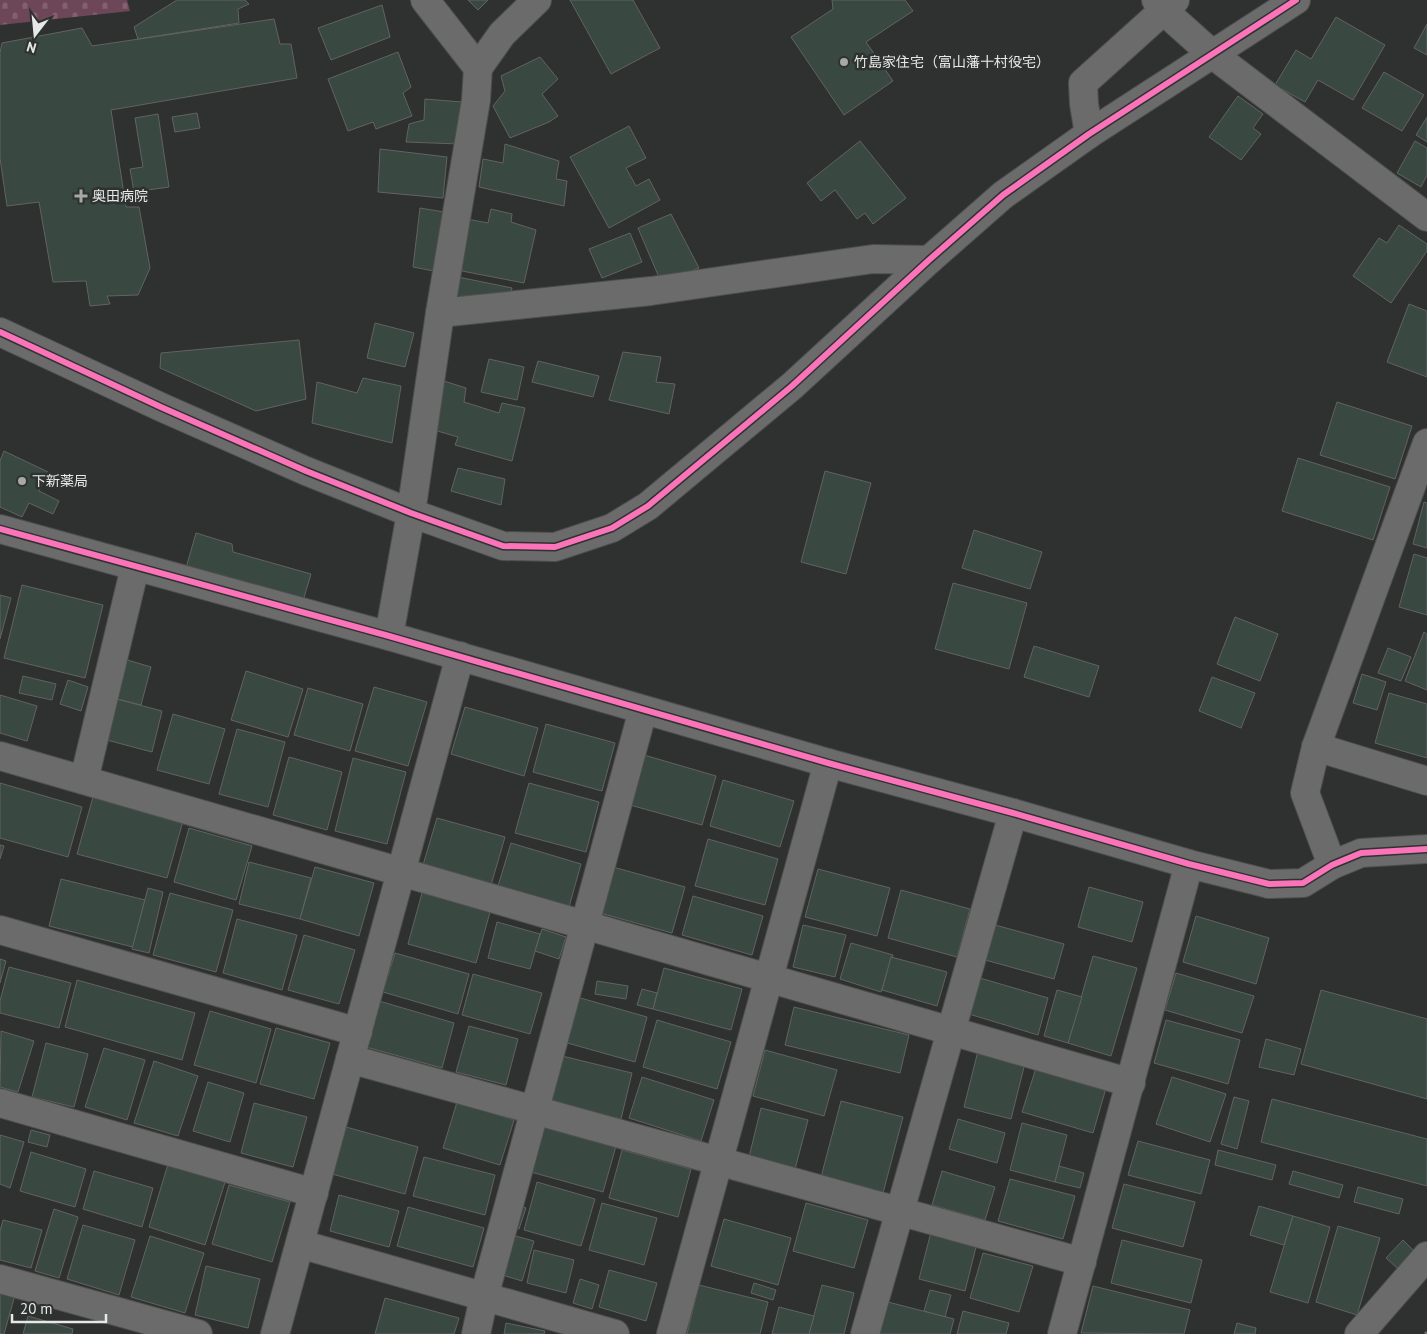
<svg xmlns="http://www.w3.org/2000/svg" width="1427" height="1334" viewBox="0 0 1427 1334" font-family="'PT Sans','Noto Sans JP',sans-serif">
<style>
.cemetery{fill:url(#cemetery-stones)}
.building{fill:#394841;stroke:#626362}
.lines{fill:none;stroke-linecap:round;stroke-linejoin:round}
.minor-casing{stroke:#4d4f4e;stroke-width:30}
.tertiary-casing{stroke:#4d4f4e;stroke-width:30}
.path{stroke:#6b6c6c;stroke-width:3;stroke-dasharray:5 2.5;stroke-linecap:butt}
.minor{stroke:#6a6b6a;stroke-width:28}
.tertiary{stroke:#6a6b6a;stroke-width:28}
.cycleway-casing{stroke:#2e3230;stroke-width:9}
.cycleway{stroke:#fb73b8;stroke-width:6}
.poi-dot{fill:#a6a9a7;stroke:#2e3230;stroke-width:2}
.labels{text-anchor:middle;stroke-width:5;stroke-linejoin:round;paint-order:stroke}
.poi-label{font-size:14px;fill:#e6e9e7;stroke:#2e3230;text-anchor:start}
</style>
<defs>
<pattern id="cemetery-stones" width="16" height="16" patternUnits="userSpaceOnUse" patternTransform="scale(1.25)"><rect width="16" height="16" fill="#6d4657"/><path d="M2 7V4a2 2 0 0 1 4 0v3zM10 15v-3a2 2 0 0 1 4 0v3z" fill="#82616f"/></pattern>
</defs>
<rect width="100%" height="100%" fill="#2f3130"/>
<path class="cemetery" d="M0,0h127l3,11 -130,14z"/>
<g class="building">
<path d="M177,0h68l4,4 -11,5 1,14 -101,16 -4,-12z"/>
<path d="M468,0h20l-10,10z"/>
<path d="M570,0h63l27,48 -49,26z"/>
<path d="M832,0h73l8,11 -47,31 27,39 -49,34 -53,-78 42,-28z"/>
<path d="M382,5l8,32 -59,23 -13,-32z"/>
<path d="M1336,17l49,28 -32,55 -35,-20 -13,22 -30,-17 21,-35 15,9z"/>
<path d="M274,19l6,25h11l6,34 -186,32 15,97h13l11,61 -12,27 -31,1 3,8 -20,2 -4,-25 -33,1 -14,-80 -32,4 -7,-48v-105l2,-10 80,-15 10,18z"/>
<path d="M1427,24v31l-13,-7z"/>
<path d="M398,52l13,35 -8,6 9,23 -36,13 -3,-7 -25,9 -20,-52z"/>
<path d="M540,57l18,22 -16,15 16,22 -9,6 -39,16 -17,-32 12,-15 -4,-15z"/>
<path d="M1384,72l40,23 -22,36 -40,-23z"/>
<path d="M1238,96l25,18 -10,14 8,6 -20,26 -32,-23z"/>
<path d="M425,99l37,3 -3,42 -53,-2 3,-18 15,-4z"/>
<path d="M197,113l3,15 -25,4 -3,-15z"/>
<path d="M158,114l11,73 -35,5 -4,-23 13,-2 -8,-49z"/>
<path d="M1427,117v25l-11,-7z"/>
<path d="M629,126l17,32 -20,10 10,18 13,-7 11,21 -51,28 -39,-71z"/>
<path d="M860,141l46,57 -33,26 -8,-11 -8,6 -22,-29 -14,11 -14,-18z"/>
<path d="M1415,141l12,7v27l-6,12 -24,-14z"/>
<path d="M505,144l54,17 -3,18 11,2 -3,25 -85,-19 4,-28 20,4z"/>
<path d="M380,149l67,8 -4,41 -65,-6z"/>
<path d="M420,208l24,4 -10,59 -21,-4z"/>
<path d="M491,209l21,5 -1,8 25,8 -12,53 -62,-12 5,-52 21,4z"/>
<path d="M671,214l28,54 -38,14 -23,-54z"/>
<path d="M1399,225l28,19v7l-36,52 -38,-27 26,-38 8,5z"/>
<path d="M630,233l12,29 -40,16 -13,-29z"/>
<path d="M458,277l54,11 -2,9 -57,3z"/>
<path d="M1409,304l18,7v66l-40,-15z"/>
<path d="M375,323l39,10 -9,34 -38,-9z"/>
<path d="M299,340l7,59 -50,12 -96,-43 1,-15z"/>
<path d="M623,352l38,5 -5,25 19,2 -6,30 -60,-14z"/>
<path d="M489,359l35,8 -7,33 -36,-8z"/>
<path d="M538,361l61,15 -6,21 -61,-15z"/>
<path d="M363,378l38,8 -9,57 -80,-20 5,-41 40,11z"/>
<path d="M444,381l22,7 -2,14 35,11 3,-10 23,5 -13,53 -57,-16 3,-8 -24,-7z"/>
<path d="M1337,402l75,24 -17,53 -75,-24z"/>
<path d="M4,451l44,21 -9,19 20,10 -6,13 -24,-11 -7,14 -22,-10v-46z"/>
<path d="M1298,458l92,29 -17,53 -91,-29z"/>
<path d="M458,468l47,11 -4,26 -50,-14z"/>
<path d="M825,471l46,12 -25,91 -45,-12z"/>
<path d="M1424,502l3,1v45l-14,-4z"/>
<path d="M974,530l68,22 -12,37 -68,-21z"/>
<path d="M196,533l36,11 1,8 78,22 -8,27 -117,-33z"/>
<path d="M1414,554l13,4v57l-28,-8z"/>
<path d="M953,583l74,20 -18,66 -74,-20z"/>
<path d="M22,585l81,20 -18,73 -81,-20z"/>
<path d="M0,595l11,3 -11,41z"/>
<path d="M1235,617l43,17 -18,47 -43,-17z"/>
<path d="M1424,632l3,2v56l-22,-9z"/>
<path d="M1034,646l65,20 -10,31 -65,-20z"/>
<path d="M1388,648l23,9 -10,24 -23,-8z"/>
<path d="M124,659l27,8 -10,38 -28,-7z"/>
<path d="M246,671l57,18 -15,48 -57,-17z"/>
<path d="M1362,674l24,8 -9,28 -24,-7z"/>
<path d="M23,676l33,8 -4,16 -33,-7z"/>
<path d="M1212,677l43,16 -14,35 -42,-17z"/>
<path d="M68,680l20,7 -7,24 -21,-7z"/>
<path d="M374,687l53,15 -19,64 -53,-15z"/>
<path d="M308,688l55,16 -13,47 -56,-16z"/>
<path d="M1389,693l38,11v54l-52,-15z"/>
<path d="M0,695l37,11 -10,35 -27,-8z"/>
<path d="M113,698l49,13 -10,41 -49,-13z"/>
<path d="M465,707l73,21 -14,48 -73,-22z"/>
<path d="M173,714l52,15 -16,55 -52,-14z"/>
<path d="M546,724l69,19 -13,48 -69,-19z"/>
<path d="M237,729l48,13 -17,65 -49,-13z"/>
<path d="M644,755l72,21 -14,49 -72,-20z"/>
<path d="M289,757l53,15 -15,58 -54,-15z"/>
<path d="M353,758l53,14 -19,72 -52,-13z"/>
<path d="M723,780l71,21 -14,46 -70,-21z"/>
<path d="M0,783l82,24 -14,50 -68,-19z"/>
<path d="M529,783l70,19 -13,50 -71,-19z"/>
<path d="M93,797l90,24 -16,57 -90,-24z"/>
<path d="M437,818l68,19 -14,48 -68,-20z"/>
<path d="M189,828l63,18 -16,54 -62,-18z"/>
<path d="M708,839l70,20 -13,46 -70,-19z"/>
<path d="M511,843l70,21 -12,43 -71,-21z"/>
<path d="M0,845l4,1 -4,13z"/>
<path d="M249,862l62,16 -11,41 -61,-15z"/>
<path d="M315,867l59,16 -15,53 -59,-17z"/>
<path d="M613,867l72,20 -13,46 -72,-20z"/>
<path d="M818,869l72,19 -13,48 -72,-19z"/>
<path d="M61,879l84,21 -12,47 -84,-21z"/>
<path d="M1089,887l54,15 -11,40 -54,-15z"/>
<path d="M148,888l15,4 -14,61 -17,-4z"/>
<path d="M901,890l69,19 -13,48 -69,-19z"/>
<path d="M170,893l63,17 -17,62 -63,-17z"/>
<path d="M422,893l68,19 -14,51 -68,-19z"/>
<path d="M693,896l70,20 -11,39 -70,-20z"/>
<path d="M1196,916l73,22 -13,46 -73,-22z"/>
<path d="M237,919l60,16 -15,55 -59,-17z"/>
<path d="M497,922l43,12 -10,35 -42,-11z"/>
<path d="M988,923l76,21 -10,35 -76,-21z"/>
<path d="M803,925l43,10 -11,42 -42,-10z"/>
<path d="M542,929l24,8 -7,22 -24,-8z"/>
<path d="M304,935l51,15 -16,54 -51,-14z"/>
<path d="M851,943l42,12 -12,37 -41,-13z"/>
<path d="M395,953l74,21 -11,40 -75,-22z"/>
<path d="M1093,956l44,12 -26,88 -43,-13z"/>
<path d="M891,957l56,15 -10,34 -55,-16z"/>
<path d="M0,959l6,2 -6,22z"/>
<path d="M9,967l62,16 -12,45 -59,-15v-12z"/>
<path d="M664,968l78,21 -11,41 -78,-21z"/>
<path d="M1176,973l78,23 -12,37 -77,-23z"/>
<path d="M473,974l69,19 -12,41 -68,-19z"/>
<path d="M980,978l68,20 -10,37 -69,-21z"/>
<path d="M77,980l118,33 -13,47 -117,-33z"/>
<path d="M597,981l31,5 -2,13 -31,-5z"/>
<path d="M642,989l15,4 -4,16 -16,-4z"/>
<path d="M1057,990l25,7 -14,46 -24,-7z"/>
<path d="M1321,990l106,29v80l-126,-35z"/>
<path d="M577,997l70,20 -12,45 -71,-20z"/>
<path d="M379,1001l75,22 -12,45 -76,-21z"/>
<path d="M794,1007l115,28 -9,38 -115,-28z"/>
<path d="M210,1011l61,18 -15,54 -62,-18z"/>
<path d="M657,1020l74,22 -14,47 -74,-22z"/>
<path d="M1166,1020l74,20 -12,44 -74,-21z"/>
<path d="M469,1026l49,13 -12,46 -50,-13z"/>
<path d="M276,1028l54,15 -16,56 -54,-15z"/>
<path d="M1,1031l33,10 -16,51 -18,-5z"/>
<path d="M1266,1039l35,10 -7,26 -35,-8z"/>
<path d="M46,1043l42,11 -14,53 -42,-10z"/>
<path d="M104,1048l41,12 -18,60 -42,-13z"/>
<path d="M765,1050l72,20 -13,46 -71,-20z"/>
<path d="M978,1051l47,12 -14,56 -47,-12z"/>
<path d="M562,1056l70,17 -11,46 -71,-18z"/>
<path d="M154,1061l44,15 -20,60 -44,-13z"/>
<path d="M1036,1068l70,20 -13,45 -71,-21z"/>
<path d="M642,1077l72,23 -13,41 -72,-23z"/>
<path d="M1172,1077l54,17 -16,48 -54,-18z"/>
<path d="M208,1082l36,11 -14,49 -37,-11z"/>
<path d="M1234,1097l15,4 -12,48 -16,-5z"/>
<path d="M1272,1099l155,40v47l-166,-44z"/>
<path d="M841,1101l62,16 -20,76 -62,-16z"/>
<path d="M457,1102l57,18 -14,45 -57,-17z"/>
<path d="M254,1103l53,14 -14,50 -52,-14z"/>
<path d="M761,1108l47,12 -13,49 -46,-12z"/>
<path d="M958,1119l47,14 -8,30 -48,-14z"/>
<path d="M1022,1123l45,12 -12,47 -45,-12z"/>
<path d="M346,1127l72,20 -13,47 -73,-20z"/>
<path d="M544,1127l72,19 -13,46 -72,-20z"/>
<path d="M31,1130l19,5 -3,12 -19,-5z"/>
<path d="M0,1135l24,7 -14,46 -10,-4z"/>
<path d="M1138,1141l72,19 -9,34 -73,-19z"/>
<path d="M622,1150l69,19 -13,48 -69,-19z"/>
<path d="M1218,1150l58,15 -4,15 -57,-15z"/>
<path d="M31,1152l55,17 -11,38 -55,-16z"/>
<path d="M424,1157l71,18 -10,40 -72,-19z"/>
<path d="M169,1161l57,18 -21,66 -56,-18z"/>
<path d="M1059,1166l25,7 -4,15 -25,-6z"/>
<path d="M94,1171l59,17 -11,39 -59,-18z"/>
<path d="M942,1171l53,16 -10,33 -53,-15z"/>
<path d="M1293,1171l50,14 -4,13 -50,-14z"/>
<path d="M1010,1179l65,17 -12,43 -65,-18z"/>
<path d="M537,1182l58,17 -14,47 -57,-16z"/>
<path d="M1124,1184l71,18 -12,45 -71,-19z"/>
<path d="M229,1185l61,17 -18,60 -60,-18z"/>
<path d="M1358,1187l45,12 -4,15 -45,-12z"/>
<path d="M339,1195l60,16 -10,36 -59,-16z"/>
<path d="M602,1203l55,15 -13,47 -55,-15z"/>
<path d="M806,1203l62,17 -14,48 -61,-17z"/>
<path d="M519,1205l7,3 -7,21 -7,-2z"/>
<path d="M1259,1206l34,10 -9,29 -34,-10z"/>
<path d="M408,1207l76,21 -11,39 -76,-21z"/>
<path d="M54,1209l24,8 -19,61 -24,-7z"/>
<path d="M1293,1216l37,11 -22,76 -38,-11z"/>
<path d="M724,1219l67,19 -13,47 -67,-19z"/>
<path d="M3,1220l39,10 -11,38 -31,-8v-29z"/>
<path d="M83,1225l52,15 -16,55 -52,-16z"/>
<path d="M1338,1226l42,12 -23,77 -41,-13z"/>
<path d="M931,1232l46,11 -12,48 -46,-12z"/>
<path d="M508,1234l26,7 -12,40 -26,-8z"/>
<path d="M150,1236l54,17 -19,60 -54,-16z"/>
<path d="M1122,1240l80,20 -11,43 -80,-20z"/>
<path d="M1403,1240l11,11 -17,17 -11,-10z"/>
<path d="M534,1250l40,10 -8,33 -39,-10z"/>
<path d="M983,1253l50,13 -14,46 -49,-14z"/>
<path d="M206,1266l54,13 -12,49 -53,-13z"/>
<path d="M609,1270l48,13 -11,38 -47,-14z"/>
<path d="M580,1279l19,6 -7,24 -19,-6z"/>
<path d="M754,1283l22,7 -3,10 -22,-7z"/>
<path d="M699,1285l69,17 -8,32h-73z"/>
<path d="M822,1285l32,8 -10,41h-35z"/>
<path d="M1093,1286l97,24 -6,24 -103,-1z"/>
<path d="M930,1290l21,5 -6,22 -21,-6z"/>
<path d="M0,1291l15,4 -11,39h-4z"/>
<path d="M385,1298l74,20 -5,16h-79z"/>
<path d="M884,1301l70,18 -4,15h-69l-5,-2z"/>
<path d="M779,1307l35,9 -5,18h-37z"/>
<path d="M963,1311l46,12 -3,11h-49z"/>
<path d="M28,1316l45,13 -1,5h-49z"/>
<path d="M506,1323l39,8 -1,3h-40z"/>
<path d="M1237,1323l19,5 -1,6h-21z"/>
</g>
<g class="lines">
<defs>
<g id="minor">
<path d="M425,0l53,68"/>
<path d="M1156,0l8,11 48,43 215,163"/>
<path d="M1089,134l-5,-30 -1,-21 92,-83"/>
<path d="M440,313l211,-22 222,-32 56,1"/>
<path d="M0,529l389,107 439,127 185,50 176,51 80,20"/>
<path d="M389,636l22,-123 29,-200 36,-213 2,-32 24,-34 35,-34"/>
<path d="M1316,747l111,34"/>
<path d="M0,756l1131,327"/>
<path d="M84,780l51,-213"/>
<path d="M1332,865l-27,-72 11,-46 111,-304"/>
<path d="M0,930l358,102"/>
<path d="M350,1059l732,203"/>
<path d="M0,1103l314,90"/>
<path d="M300,1244l315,90"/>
<path d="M0,1279l198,55"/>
<path d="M275,1334l185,-678"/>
<path d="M476,1334l8,-37 159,-587"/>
<path d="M671,1334l157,-571"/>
<path d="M865,1334l148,-521"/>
<path d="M1062,1334l127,-470"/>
<path d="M1359,1334l68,-78"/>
</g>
<g id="tertiary">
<path d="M0,332l163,76 143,63 105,42 92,33 52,1 57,-19 36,-22 144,-120 137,-126 74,-65 86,-61 207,-134"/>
<path d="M1269,884l34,-1 29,-18 29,-12 66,-4"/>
</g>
</defs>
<use href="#minor" class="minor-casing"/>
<use href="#tertiary" class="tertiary-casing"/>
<path class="path" d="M1425,1334l2,-2"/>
<use href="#minor" class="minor"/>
<use href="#tertiary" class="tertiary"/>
<defs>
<g id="cycleway">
<path d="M0,332l163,76 143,63 105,42 92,33 52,1 57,-19 36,-22 144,-120 137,-126 74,-65 86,-61 207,-134"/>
<path d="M0,529l389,107 439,127 185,50 176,51 80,20 34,-1 29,-18 29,-12 66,-4"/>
</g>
</defs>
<use href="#cycleway" class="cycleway-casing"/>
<use href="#cycleway" class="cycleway"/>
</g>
<g class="poi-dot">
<circle cx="844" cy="62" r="5"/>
<path d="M78.5 188.5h5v5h5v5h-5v5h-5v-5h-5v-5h5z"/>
<circle cx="22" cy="481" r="5"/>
</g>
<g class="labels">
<g class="poi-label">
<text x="854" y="67">竹島家住宅（富山藩十村役宅）</text>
<text x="92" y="201">奥田病院</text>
<text x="32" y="486">下新薬局</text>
</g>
</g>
<g transform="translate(35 35) rotate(196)" stroke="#2e3230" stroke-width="4" paint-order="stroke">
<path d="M0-4L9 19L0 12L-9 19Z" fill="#e6e9e7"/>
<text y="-8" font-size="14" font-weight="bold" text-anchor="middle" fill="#e6e9e7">N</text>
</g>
<path d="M12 1314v8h94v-8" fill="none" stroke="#e6e9e7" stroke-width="2.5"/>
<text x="20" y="1314" font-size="15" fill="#e6e9e7" stroke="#2e3230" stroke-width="4" paint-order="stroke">20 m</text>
</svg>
